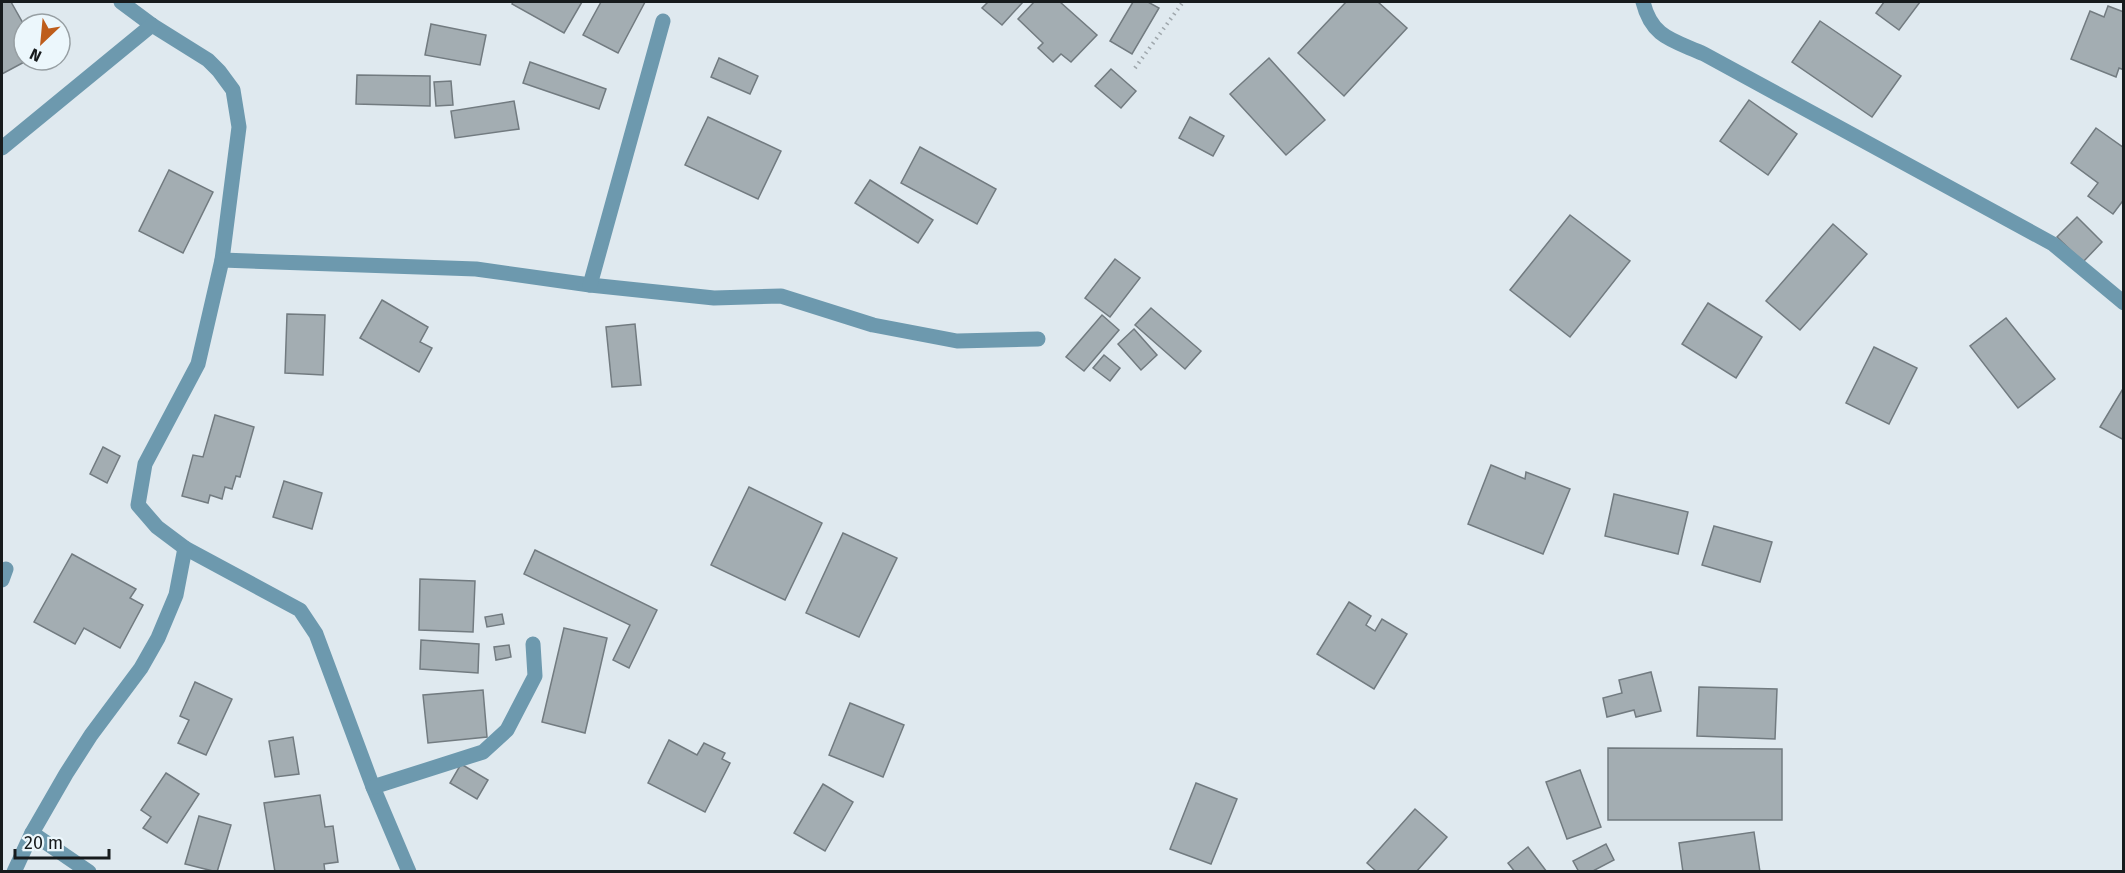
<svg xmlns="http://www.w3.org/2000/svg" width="2125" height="873" viewBox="0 0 2125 873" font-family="'Fira Sans',sans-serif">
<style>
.building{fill:#a3adb2;stroke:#727b80;stroke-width:1.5}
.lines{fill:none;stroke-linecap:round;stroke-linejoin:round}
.path{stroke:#9fa7ac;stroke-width:4;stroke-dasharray:1.5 4.5;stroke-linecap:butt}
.street{stroke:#6d99ae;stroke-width:15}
</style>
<rect width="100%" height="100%" fill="#dfe9ef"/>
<g class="building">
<path d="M2,2h9l13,23v35h4l-26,14z"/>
<path d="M513,2h69l-18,31 -52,-29z"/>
<path d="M601,2h44l-27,51 -35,-18z"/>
<path d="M988,2h35l-21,23 -20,-17z"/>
<path d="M1034,2h26l37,33 -26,27 -10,-8 -8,8 -15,-14 5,-5 -25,-24z"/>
<path d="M1133,2h15l11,6 -27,46 -22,-13z"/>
<path d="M1346,2h32l29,26 -63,68 -46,-43z"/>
<path d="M1884,2h36l-21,28 -23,-17z"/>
<path d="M2108,6l16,6v58l-5,-2 -3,9 -45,-18 19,-48 14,6z"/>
<path d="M1820,21l81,55 -29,41 -80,-55z"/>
<path d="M431,24l55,11 -6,30 -55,-10z"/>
<path d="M719,58l39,18 -8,18 -39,-17z"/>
<path d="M1269,58l56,62 -39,35 -56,-61z"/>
<path d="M530,62l76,27 -7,20 -76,-26z"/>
<path d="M1111,69l25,22 -15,17 -26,-22z"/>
<path d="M357,75l73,1v30l-74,-2z"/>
<path d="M451,81l2,24 -17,1 -2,-24z"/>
<path d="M1749,100l48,34 -29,41 -48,-34z"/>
<path d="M514,101l5,28 -64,9 -4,-27z"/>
<path d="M708,117l73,34 -23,48 -73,-34z"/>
<path d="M1190,117l34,19 -11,20 -34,-18z"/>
<path d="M2096,128l28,20v56l-2,-2 -9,12 -25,-18 10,-13 -27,-20z"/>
<path d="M920,147l76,42 -19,35 -76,-41z"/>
<path d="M169,170l44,22 -30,61 -44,-22z"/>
<path d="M870,180l63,40 -15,23 -63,-40z"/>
<path d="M1570,215l60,46 -60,76 -60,-47z"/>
<path d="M2077,217l25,25 -19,20 -26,-25z"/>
<path d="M1833,224l34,30 -67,76 -34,-29z"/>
<path d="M1115,259l25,19 -30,39 -25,-19z"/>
<path d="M382,300l46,27 -8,15 12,6 -13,24 -59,-34z"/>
<path d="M1708,303l54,34 -26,41 -54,-34z"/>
<path d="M1151,308l50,43 -16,18 -50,-44z"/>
<path d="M287,314l38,1 -2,60 -38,-2z"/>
<path d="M1102,315l17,15 -35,41 -18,-14z"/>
<path d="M2006,318l49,61 -37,29 -48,-62z"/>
<path d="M635,324l6,61 -29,2 -6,-60z"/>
<path d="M1134,329l23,26 -16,15 -23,-26z"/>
<path d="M1874,347l43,21 -28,56 -43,-21z"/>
<path d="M1104,355l16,13 -10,13 -17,-13z"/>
<path d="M2124,387v53l-24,-13z"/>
<path d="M215,415l39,12 -14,50 -4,-1 -4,13 -7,-2 -3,12 -12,-4 -2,8 -26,-7 11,-41 10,2z"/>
<path d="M103,447l17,9 -13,27 -17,-9z"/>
<path d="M1491,465l34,14 1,-7 44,17 -27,65 -75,-30z"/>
<path d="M284,481l38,12 -10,36 -39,-12z"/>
<path d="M749,487l73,36 -37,77 -74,-35z"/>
<path d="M1614,494l74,18 -10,42 -73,-18z"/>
<path d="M1714,526l58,16 -12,40 -58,-17z"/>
<path d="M843,533l54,25 -38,79 -53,-24z"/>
<path d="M535,550l122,60 -28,58 -16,-8 17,-35 -106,-51z"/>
<path d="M72,554l64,35 -6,9 13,7 -23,43 -36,-20 -9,16 -41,-22z"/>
<path d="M420,579l55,2 -2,51 -54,-2z"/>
<path d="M1349,602l22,14 -5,9 9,6 7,-12 25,15 -33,55 -57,-35z"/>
<path d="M502,614l2,10 -17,3 -2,-10z"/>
<path d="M564,628l43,10 -22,95 -43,-11z"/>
<path d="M421,640l58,4 -1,29 -58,-4z"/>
<path d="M509,645l2,12 -15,3 -2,-13z"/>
<path d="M1651,672l10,39 -25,6 -2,-7 -27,7 -4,-19 19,-5 -3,-13z"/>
<path d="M195,682l37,17 -26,56 -28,-12 11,-23 -9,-4z"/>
<path d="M1699,687l78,2 -2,50 -78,-3z"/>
<path d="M483,690l4,47 -59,6 -5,-48z"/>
<path d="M850,703l54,22 -21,52 -54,-22z"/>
<path d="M293,737l6,37 -24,3 -6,-36z"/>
<path d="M669,740l28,15 7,-12 21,10 -3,6 8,4 -25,49 -57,-29z"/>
<path d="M1608,748l174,1v71h-174z"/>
<path d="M461,764l27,16 -11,19 -27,-16z"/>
<path d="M1580,770l21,57 -34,12 -21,-57z"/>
<path d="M166,773l33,21 -32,49 -24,-15 8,-11 -10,-7z"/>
<path d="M1196,783l41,16 -26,65 -41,-15z"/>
<path d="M823,784l30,18 -28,49 -31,-18z"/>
<path d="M320,795l5,32 8,-1 5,36 -14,2 1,8h-50l-11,-69z"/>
<path d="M1415,809l32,28 -31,35h-39l-10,-9z"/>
<path d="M199,816l32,9 -14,47 -32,-8z"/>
<path d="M1754,832l6,40h-77l-4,-29z"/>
<path d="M1606,844l8,16 -23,12h-12l-6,-11z"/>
<path d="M1528,847l19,25h-32l-7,-9z"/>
</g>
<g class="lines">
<path class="path" d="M1135,68l48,-66"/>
<g class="street">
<path d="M121,2l31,23 56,35 11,11 14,19 6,37 -17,133 -24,104 -53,100 -7,41 19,22 28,21 115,62 16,24 57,153 36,85"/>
<path d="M1643,2c9,36 30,38 61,52l349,190 71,59"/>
<path d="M2,148l150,-123"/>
<path d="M222,260l254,9 114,16 124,13 67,-2 92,29 84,16 81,-2"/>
<path d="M590,285l73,-264"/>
<path d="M2,580l4,-11"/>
<path d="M373,787l110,-35 24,-22 28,-54 -2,-32"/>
<path d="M32,833l57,39"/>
<path d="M14,872l18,-39 34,-59 25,-39 50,-67 17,-30 18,-43 9,-47"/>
</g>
</g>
<rect width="2125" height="873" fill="none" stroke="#171b1d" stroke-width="6"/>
<g transform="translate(42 42) rotate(206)"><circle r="28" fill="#ecf7fc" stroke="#979fa3" stroke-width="1.5"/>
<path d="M0-4.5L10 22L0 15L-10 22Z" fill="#be5d1b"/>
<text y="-9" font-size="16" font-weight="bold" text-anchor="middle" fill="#171b1d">N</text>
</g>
<path d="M15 849v9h94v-9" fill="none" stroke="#171b1d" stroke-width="3"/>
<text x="24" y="849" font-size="18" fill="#171b1d" stroke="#ecf7fc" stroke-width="4.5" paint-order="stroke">20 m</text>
</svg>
